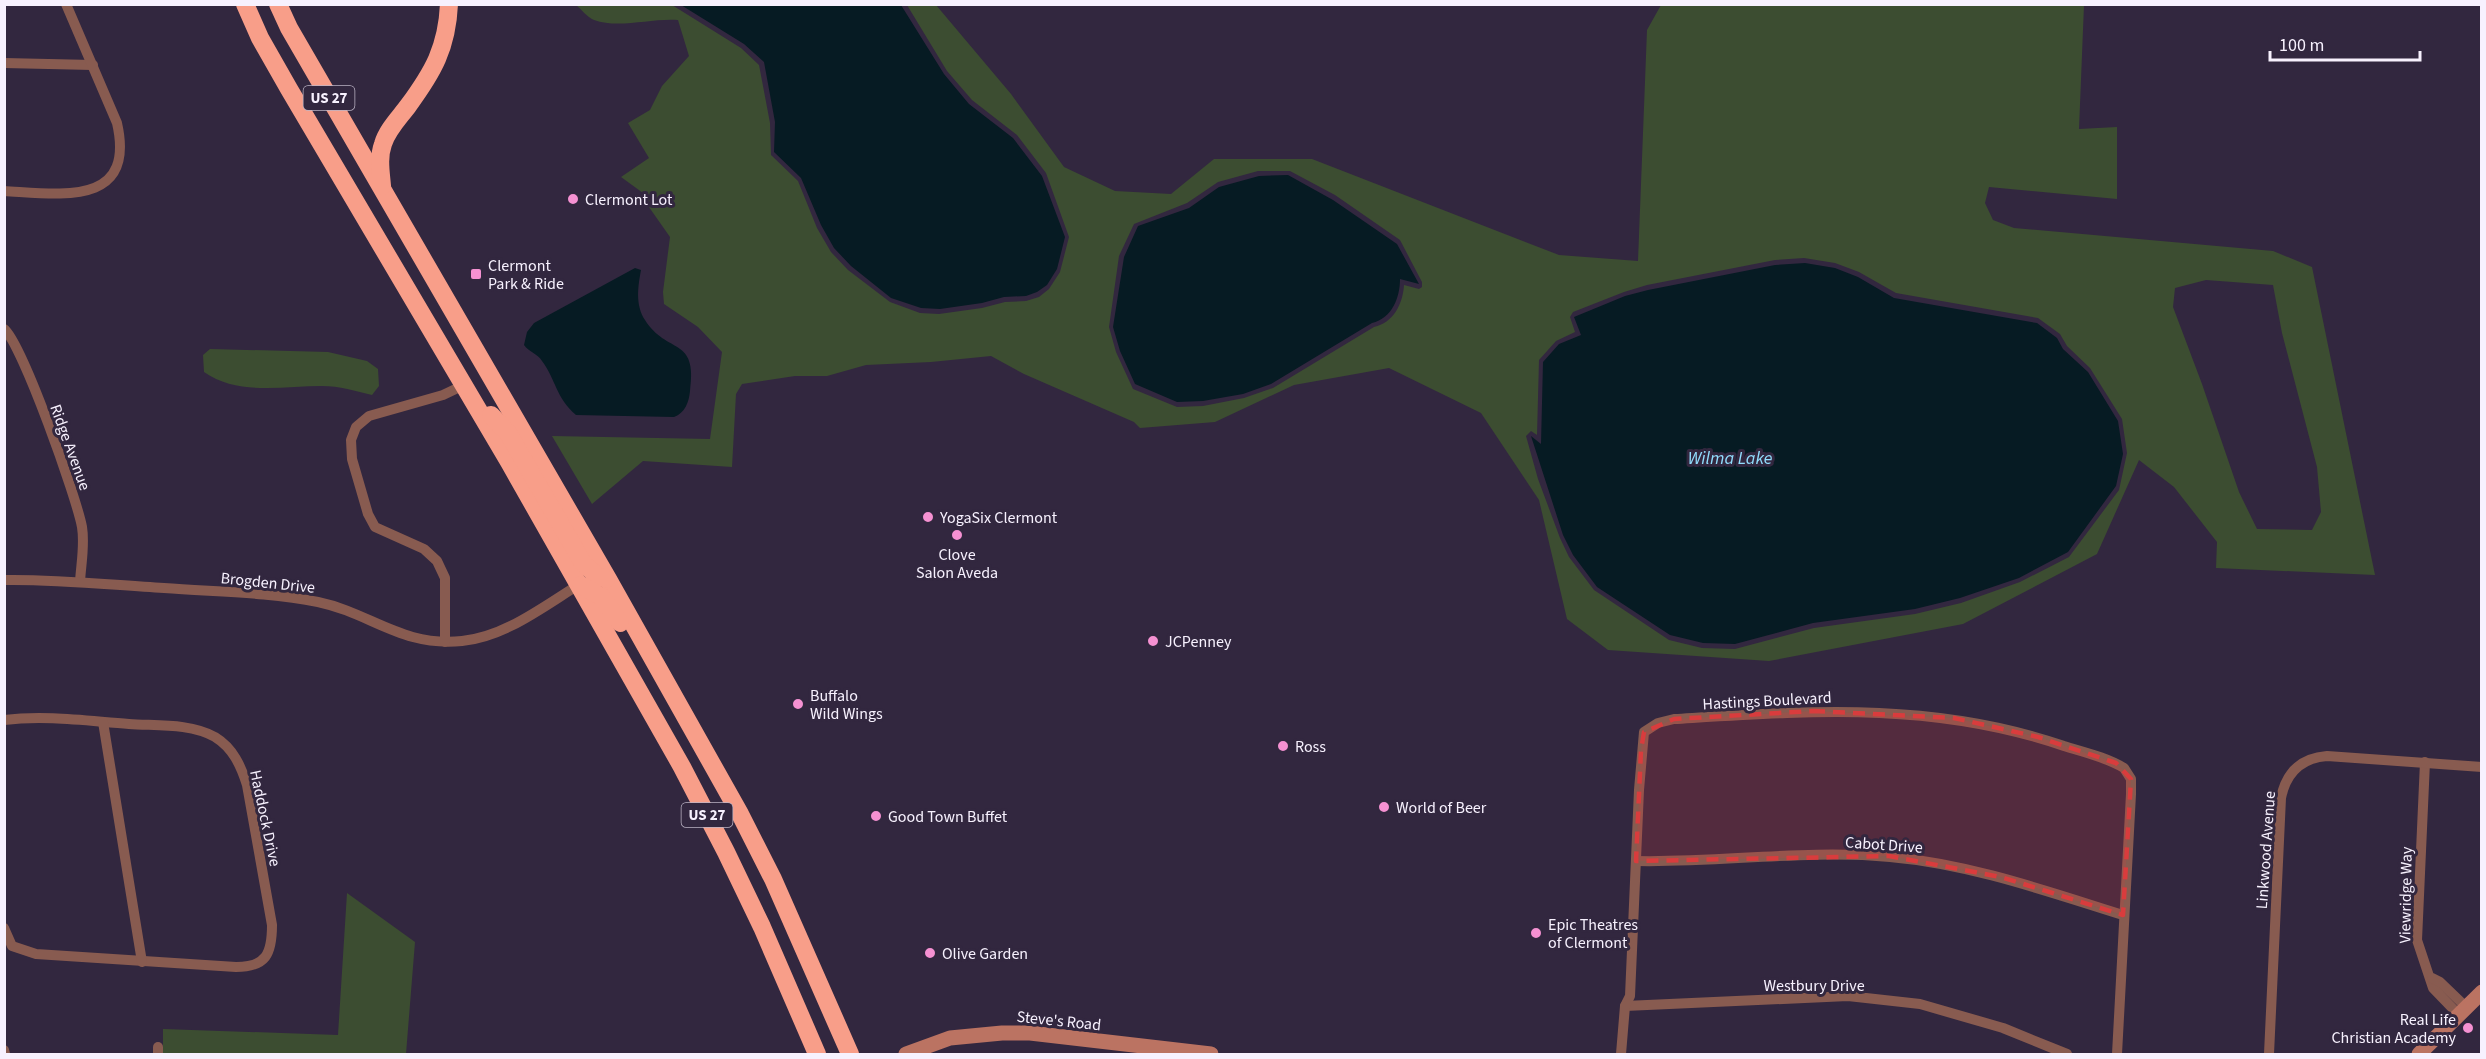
<svg xmlns="http://www.w3.org/2000/svg" width="2486" height="1059" viewBox="0 0 2486 1059" font-family="'Source Sans 3',sans-serif">
<style>
.green{fill:#3c4d31;fill-rule:evenodd}
.water{fill:#061b23}
.lines{fill:none;stroke-linecap:round;stroke-linejoin:round}
.street{stroke:#885b50;stroke-width:10}
.secondary{stroke:#bb7362;stroke-width:15}
.highway{stroke:#f89e89;stroke-width:18}
.marked{fill:#d93c3d;fill-opacity:0.2;stroke:#d93c3d;stroke-width:4.5;stroke-dasharray:12 8;stroke-linejoin:round}
.poi-dot{fill:#f591d2;stroke:#32273f;stroke-width:2}
.labels{text-anchor:middle;stroke-width:6;stroke-linejoin:round;paint-order:stroke}
.shield{fill:#32273f;stroke:#bcb4c5;stroke-width:1.5}
.shield-label{font-size:15px;font-weight:bold;fill:#f7f1fe}
.poi-label{font-size:16px;fill:#f7f1fe;stroke:#32273f;text-anchor:start}
.street-label{font-size:16px;fill:#f7f1fe;stroke:#32273f}
.water-label{font-size:18px;font-style:italic;fill:#91ddfd;stroke:#32273f}
</style>
<rect width="100%" height="100%" fill="#32273f"/>
<g class="green">
<path d="M576,5h96l69,43 18,17 11,58 1,32 27,26 19,47 14,24 17,18 42,32 30,11 19,1 43,-6 23,-6 21,-1 13,-4 10,-8 11,-17 9,-35 -23,-64 -29,-38 -45,-35 -25,-29 -40,-66h29l75,89 53,73 51,24 56,3 43,-35h98l247,96 79,6 9,-231 14,-25h423l-5,124 38,-2v72l-128,-12 -4,16 8,17 21,8 259,23 39,16 63,308 -159,-7 1,-26 -43,-55 -35,-27 -42,94 -134,70 -194,37 -161,-11 -41,-31 -28,-119 -58,-87 -92,-45 -95,17 -79,37 -75,6 -6,-6 -110,-48 -33,-18 -60,6 -65,3 -39,11h-32l-53,8 -6,10 -4,73 -89,-6 -51,43 -40,-68 158,3 12,-87 -24,-25 -34,-23 -1,-12 7,-55 -26,-37 -1,-7 -22,-16 28,-19 -21,-35 22,-13 12,-24 27,-30 -11,-36c-27,-2 -59,9 -84,0 -7,-3 -13,-11 -18,-15zM1258,171h32l45,24 65,45 22,42v5l-3,2 -15,-4c-1,19 -11,38 -30,42l-101,61 -29,10 -41,8 -26,1 -44,-18 -17,-37 -7,-25 10,-71 15,-32 53,-21 31,-21zM1804,258l31,5 24,9 37,21 142,25 22,16 7,12 23,22 32,51 5,34 -8,37 -50,67 -49,25 -59,21 -46,11 -101,14 -79,21 -33,-1 -33,-8 -75,-50 -25,-33 -9,-19 -22,-59 -12,-43 5,-5 6,4 2,-75 17,-19 19,-9 -5,-15 3,-5 51,-20 23,-7 128,-25zM2206,280l67,5 9,48 35,134 4,45 -9,18 -55,-1 -18,-37 -37,-108 -29,-77 2,-19z"/>
<path d="M210,349l118,3 39,9 11,8 1,17 -7,9c-16,-4 -33,-9 -50,-9 -39,0 -84,10 -118,-14l-1,-17z"/>
<path d="M347,893l68,49 -9,112h-243v-25l175,6z"/>
</g>
<g class="water">
<path d="M681,5h220l43,69 25,30 44,34 29,38 23,61 -8,32 -10,16 -10,7 -11,4 -22,1 -22,6 -42,6 -19,-1 -30,-10 -40,-32 -17,-18 -13,-23 -20,-47 -27,-26 1,-30 -11,-60 -20,-18z"/>
<path d="M1288,175l45,25 64,44 22,40 -19,-5c0,19 -8,39 -28,44l-101,61 -28,10 -40,7 -26,1 -42,-18 -15,-33 -7,-24 11,-70 14,-31 51,-18 30,-21 40,-11z"/>
<path d="M1805,263l30,5 23,9 36,21 143,25 20,15 6,11 25,23 30,49 5,33 -7,32 -48,66 -49,26 -59,20 -45,11 -102,14 -78,21 -32,-1 -33,-8 -73,-48 -24,-32 -10,-20 -32,-99 10,8 2,-82 16,-18 22,-9 -7,-18 51,-21 23,-6 127,-25z"/>
<path d="M635,268l6,2c-3,16 -6,35 4,50 22,35 53,16 45,71 -1,11 -5,22 -16,26l-98,-2c-20,-17 -20,-35 -34,-54 -4,-7 -13,-9 -18,-16l3,-13 7,-9z"/>
</g>
<g class="lines">
<g class="street">
<path d="M4,63l89,2"/>
<path d="M4,191c57,3 132,16 113,-68l-51,-119"/>
<path d="M4,329c18,14 73,170 78,198 3,18 -1,37 -2,55"/>
<path d="M4,580c53,-1 107,5 160,8 51,4 104,4 154,14 53,11 83,45 144,39 43,-4 82,-35 118,-57"/>
<path d="M445,642v-64l-8,-17 -13,-12 -49,-22 -7,-13 -16,-55 -1,-19 5,-13 13,-11 74,-21 21,-10"/>
<path d="M4,720c42,-5 83,1 125,4 27,2 61,-1 86,13 18,11 26,29 32,48l25,140c0,29 -6,42 -36,42l-200,-13 -24,-8 -8,-18"/>
<path d="M103,722l39,240"/>
<path d="M2425,762l-8,178 16,48 26,27"/>
<path d="M1636,861c84,2 170,-12 254,-4 80,7 156,34 233,58"/>
<path d="M2432,978l8,4 26,25"/>
<path d="M1625,1006l223,-10 72,8 83,24 64,26"/>
<path d="M4,1050l1,4"/>
<path d="M158,1054v-7"/>
<path d="M1621,1054l4,-48 5,-10 9,-206 5,-58 14,-9 16,-4c135,-8 259,-18 390,27 19,6 42,11 60,22l7,11v15l-14,260"/>
<path d="M2269,1054l12,-256c5,-25 20,-40 46,-42l155,11"/>
</g>
<g class="secondary">
<path d="M906,1054l44,-16 52,-5h28l181,21"/>
<path d="M2419,1054l63,-62"/>
</g>
<g class="highway">
<path d="M245,4l15,34 29,51 220,373 173,305 44,85 36,75 55,127"/>
<path d="M278,4l11,24 319,551 132,235 33,65 77,175"/>
<path d="M382,186c-1,-13 -4,-28 1,-42 4,-14 16,-26 25,-38 25,-34 39,-58 41,-102"/>
<path d="M491,415l17,18 75,130 14,13 9,3"/>
<path d="M581,585l21,12 18,26"/>
</g>
</g>
<path class="marked" d="M1813,711l141,7 84,19 78,26 15,16 -8,136 -122,-38 -112,-21 -253,5 5,-111 3,-18 30,-13z"/>
<g class="poi-dot">
<circle cx="573" cy="199" r="6"/>
<rect x="470" y="268" width="12" height="12" rx="3"/>
<circle cx="928" cy="517" r="6"/>
<circle cx="957" cy="535" r="6"/>
<circle cx="1153" cy="641" r="6"/>
<circle cx="798" cy="704" r="6"/>
<circle cx="1283" cy="746" r="6"/>
<circle cx="1384" cy="807" r="6"/>
<circle cx="876" cy="816" r="6"/>
<circle cx="1536" cy="933" r="6"/>
<circle cx="930" cy="953" r="6"/>
<circle cx="2468" cy="1028" r="6"/>
</g>
<g class="labels">
<g class="shield">
<rect x="303.5" y="86" width="51" height="24" rx="4.5"/>
<rect x="681.5" y="803" width="51" height="24" rx="4.5"/>
</g>
<g class="shield-label">
<text x="329" y="103">US 27</text>
<text x="707" y="820">US 27</text>
</g>
<g class="poi-label">
<text x="585" y="205">Clermont Lot</text>
<text x="488" y="271">Clermont<tspan x="488" dy="18">Park &amp; Ride</tspan></text>
<text x="940" y="523">YogaSix Clermont</text>
<text x="957" y="560" text-anchor="middle">Clove<tspan x="957" dy="18">Salon Aveda</tspan></text>
<text x="1165" y="647">JCPenney</text>
<text x="810" y="701">Buffalo<tspan x="810" dy="18">Wild Wings</tspan></text>
<text x="1295" y="752">Ross</text>
<text x="1396" y="813">World of Beer</text>
<text x="888" y="822">Good Town Buffet</text>
<text x="1548" y="930">Epic Theatres<tspan x="1548" dy="18">of Clermont</tspan></text>
<text x="942" y="959">Olive Garden</text>
<text x="2456" y="1025" text-anchor="end">Real Life<tspan x="2456" dy="18">Christian Academy</tspan></text>
</g>
<g class="street-label">
<text transform="translate(71 447) rotate(70)" y="6">Ridge Avenue</text>
<text transform="translate(268 582) rotate(6)" y="6">Brogden Drive</text>
<text transform="translate(1767 700) rotate(-3)" y="6">Hastings Boulevard</text>
<text transform="translate(266 818) rotate(78)" y="6">Haddock Drive</text>
<text transform="translate(1884 844) rotate(4)" y="6">Cabot Drive</text>
<text transform="translate(2265 850) rotate(-86)" y="6">Linkwood Avenue</text>
<text transform="translate(2405 895) rotate(-89)" y="6">Viewridge Way</text>
<text x="1814" y="991">Westbury Drive</text>
<text transform="translate(1059 1020) rotate(6)" y="6">Steve's Road</text>
</g>
<g class="water-label">
<text x="1730" y="464">Wilma Lake</text>
</g>
</g>
<rect width="2486" height="1059" fill="none" stroke="#f7f1fe" stroke-width="12"/>
<path d="M2270 51v9h150v-9" fill="none" stroke="#f7f1fe" stroke-width="3"/>
<text x="2279" y="51" font-size="18" fill="#f7f1fe" stroke="#32273f" stroke-width="4.5" paint-order="stroke">100 m</text>
</svg>
